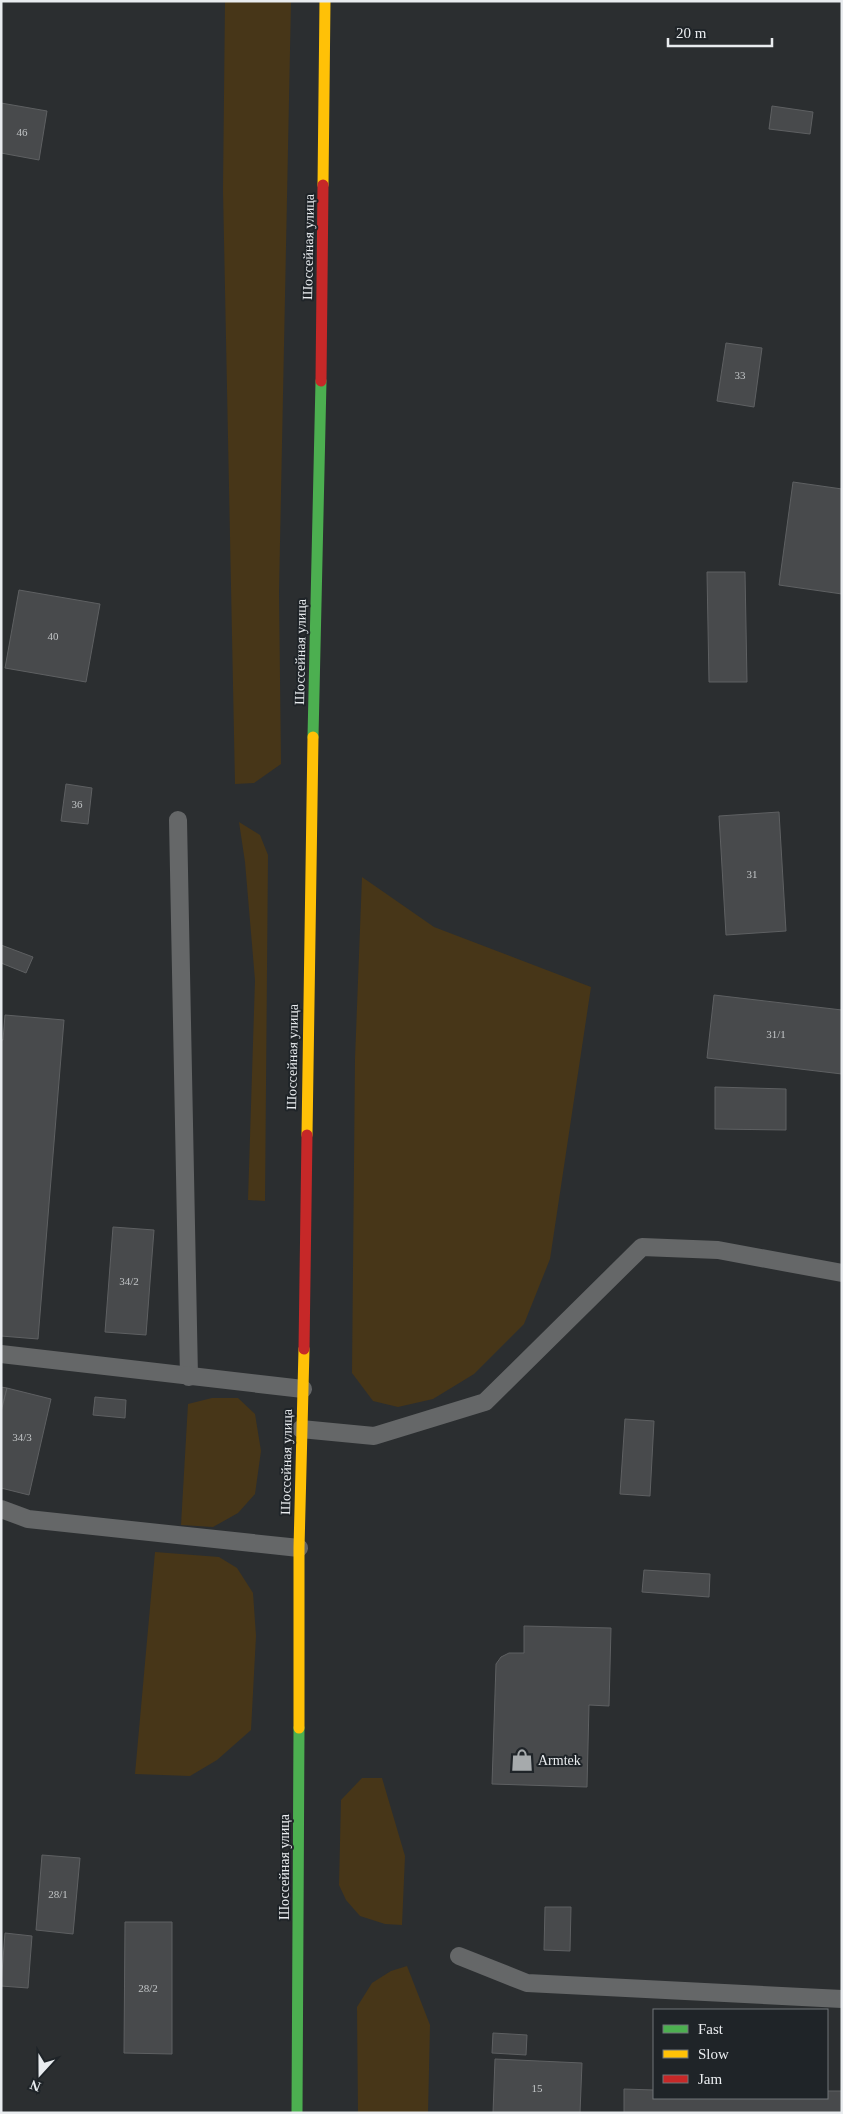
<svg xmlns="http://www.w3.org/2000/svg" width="843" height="2114" viewBox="0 0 843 2114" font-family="Georgia,serif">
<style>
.green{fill:#473618}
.building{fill:#484a4c;stroke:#5e6062}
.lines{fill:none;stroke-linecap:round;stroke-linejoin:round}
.lane{stroke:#656768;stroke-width:18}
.fast{stroke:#4caf50;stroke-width:11}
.slow{stroke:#ffc107;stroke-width:11}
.jam{stroke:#c62828;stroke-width:11}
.labels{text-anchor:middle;stroke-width:4;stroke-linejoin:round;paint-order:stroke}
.number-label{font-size:11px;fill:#c1c4c6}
.street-label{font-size:14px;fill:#e9ecef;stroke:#1f2428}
.poi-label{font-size:14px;fill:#e9ecef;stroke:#1f2428;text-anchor:start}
</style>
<rect width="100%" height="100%" fill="#2b2e30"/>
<g class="green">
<path d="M225,1h66l-12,591 2,172 -27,19 -19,1 -12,-594z"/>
<path d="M239,822l21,13 8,20 -3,346 -17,-1 7,-220 -10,-118z"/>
<path d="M362,877l72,50 157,60 -41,272 -26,65 -50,50 -41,25 -35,8 -25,-6 -21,-28 3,-314z"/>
<path d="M212,1398h26l17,16 6,37 -6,43 -17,19 -25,14 -32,-2 7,-121z"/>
<path d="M155,1552l64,5 18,11 16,25 3,43 -5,94 -34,30 -27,16 -55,-2z"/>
<path d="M362,1778h20l23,78 -3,69 -17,-1 -25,-8 -14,-16 -7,-15 2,-85z"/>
<path d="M407,1966l23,59 -2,88h-70l-1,-106 15,-24 19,-12z"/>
</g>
<g class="building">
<path d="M1,103l46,8 -8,49 -38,-7z"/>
<path d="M772,106l41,6 -3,22 -41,-5z"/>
<path d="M726,343l36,5 -8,59 -37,-6z"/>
<path d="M793,482l49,7v105l-63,-9z"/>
<path d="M707,572h38l2,110h-38z"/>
<path d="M19,590l81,14 -14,78 -81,-14z"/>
<path d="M66,784l26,4 -4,36 -27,-3z"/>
<path d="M779,812l7,119 -60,4 -7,-119z"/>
<path d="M1,945l32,12 -7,16 -25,-10z"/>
<path d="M714,995l128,15v64l-135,-16z"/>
<path d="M5,1015l59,5 -26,319 -37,-3v-296h2z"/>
<path d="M715,1087l71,2v41l-71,-1z"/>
<path d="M113,1227l41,3 -8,105 -41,-3z"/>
<path d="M1,1387l6,1 -6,24z"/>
<path d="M7,1388l44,11 -22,96 -28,-7v-76z"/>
<path d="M95,1397l31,3 -1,18 -32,-3z"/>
<path d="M625,1419l29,2 -4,75 -30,-2z"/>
<path d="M644,1570l66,4 -1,23 -67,-5z"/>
<path d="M524,1626l87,2 -2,78 -20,-1 -2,82 -95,-3 4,-120 5,-7 8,-4h15z"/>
<path d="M42,1855l38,3 -7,76 -37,-4z"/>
<path d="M545,1907h26l-1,44 -26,-1z"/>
<path d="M125,1922h47v132l-48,-1z"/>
<path d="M5,1933l27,3 -4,52 -27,-2z"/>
<path d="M493,2033l34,2 -1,20 -34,-2z"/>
<path d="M495,2059l87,4 -2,50h-87z"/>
<path d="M624,2089l30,1v8h173v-7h15v22h-218z"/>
</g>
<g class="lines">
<g class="lane">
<path d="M178,820l11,557"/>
<path d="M1,1354l302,35"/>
<path d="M301,1429l73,7 111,-34 157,-155 76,3 124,23"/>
<path d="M1,1509l27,10 271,29"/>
<path d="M459,1956l68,27 315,16"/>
</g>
<g class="fast">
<path d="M313,737l8,-356"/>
<path d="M297,2113l2,-385"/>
</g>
<g class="slow">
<path d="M323,185l2,-184"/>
<path d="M307,1135l6,-398"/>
<path d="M299,1728v-180l5,-199"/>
</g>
<g class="jam">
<path d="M321,381l2,-196"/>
<path d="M304,1349l3,-214"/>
</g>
</g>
<defs>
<symbol id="shop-bare" viewBox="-9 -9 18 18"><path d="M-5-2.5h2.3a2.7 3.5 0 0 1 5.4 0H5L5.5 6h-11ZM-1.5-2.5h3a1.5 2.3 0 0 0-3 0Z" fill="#a6aaac" stroke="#1f2428" stroke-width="2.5" paint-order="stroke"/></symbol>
</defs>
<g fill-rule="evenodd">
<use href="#shop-bare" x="506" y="1744" width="32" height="32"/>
</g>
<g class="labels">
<g class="number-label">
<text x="22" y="136">46</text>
<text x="740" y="379">33</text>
<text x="53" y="640">40</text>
<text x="77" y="808">36</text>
<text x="752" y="878">31</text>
<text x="776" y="1038">31/1</text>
<text x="129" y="1285">34/2</text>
<text x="22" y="1441">34/3</text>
<text x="58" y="1898">28/1</text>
<text x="148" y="1992">28/2</text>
<text x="537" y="2092">15</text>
</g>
<g class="street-label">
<text transform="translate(308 247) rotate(-89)" y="5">Шоссейная улица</text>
<text transform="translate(300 652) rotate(-89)" y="5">Шоссейная улица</text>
<text transform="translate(292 1057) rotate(-89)" y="5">Шоссейная улица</text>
<text transform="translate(286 1462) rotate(-89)" y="5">Шоссейная улица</text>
<text transform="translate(284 1867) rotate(-90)" y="5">Шоссейная улица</text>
</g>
<g class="poi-label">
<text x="538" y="1765">Armtek</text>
</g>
</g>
<rect width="843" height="2114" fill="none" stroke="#e9ecef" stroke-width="5"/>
<rect x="653" y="2009" width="175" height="90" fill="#1f2428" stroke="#707478"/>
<rect x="663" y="2025" width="25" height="8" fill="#4caf50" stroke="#707478"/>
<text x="698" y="2034" font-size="15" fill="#e9ecef">Fast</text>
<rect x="663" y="2050" width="25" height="8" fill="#ffc107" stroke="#707478"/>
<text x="698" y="2059" font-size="15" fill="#e9ecef">Slow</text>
<rect x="663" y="2075" width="25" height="8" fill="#c62828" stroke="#707478"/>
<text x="698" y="2084" font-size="15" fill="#e9ecef">Jam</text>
<g transform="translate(40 2074) rotate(201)" stroke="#1f2428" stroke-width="4" paint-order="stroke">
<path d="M0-4L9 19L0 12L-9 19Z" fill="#e9ecef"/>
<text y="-8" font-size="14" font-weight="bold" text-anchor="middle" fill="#e9ecef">N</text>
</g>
<path d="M668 38v8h104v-8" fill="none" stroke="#e9ecef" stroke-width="2.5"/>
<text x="676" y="38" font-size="15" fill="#e9ecef" stroke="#1f2428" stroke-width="4" paint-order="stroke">20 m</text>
</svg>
